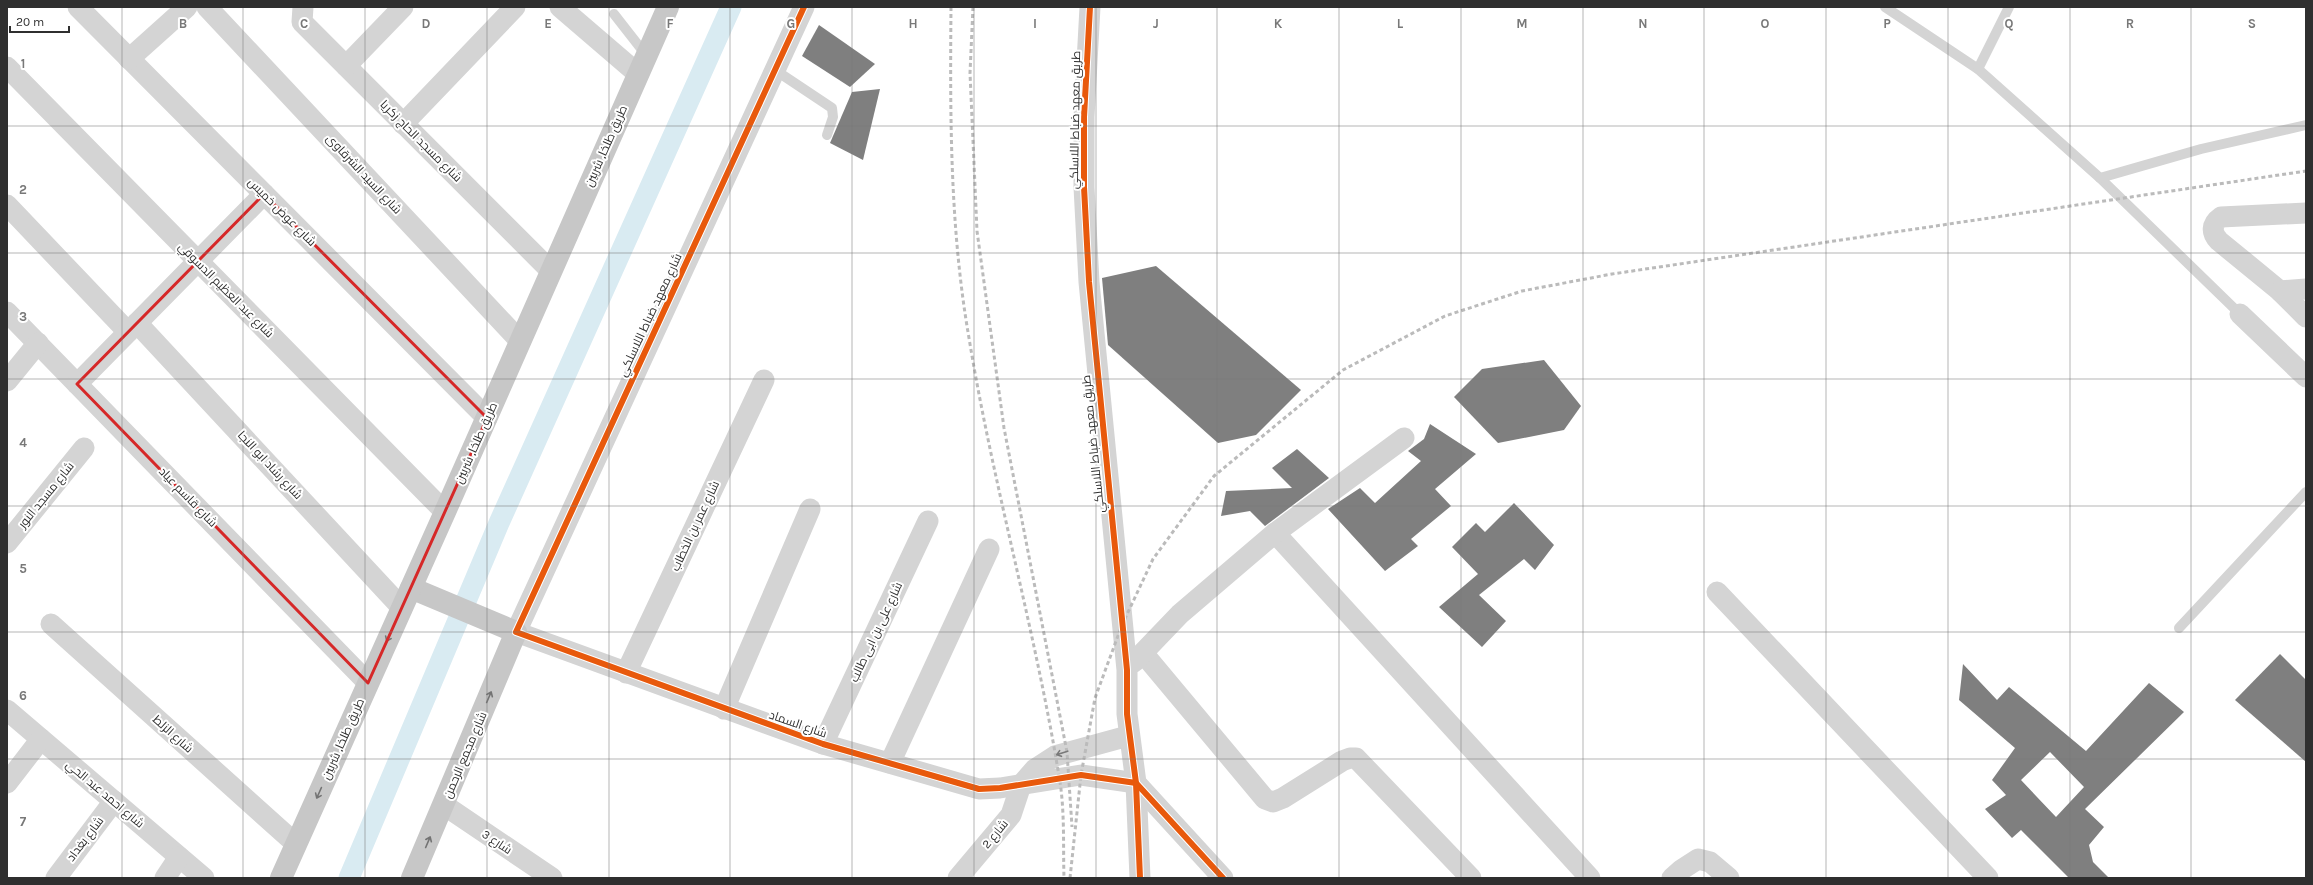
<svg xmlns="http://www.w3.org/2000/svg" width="2313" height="885" viewBox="0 0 2313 885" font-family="Karla,Cairo,sans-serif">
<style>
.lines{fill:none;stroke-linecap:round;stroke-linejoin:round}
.canal{stroke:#d9ebf2;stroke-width:21}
.building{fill:#7f7f7f;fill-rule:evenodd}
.service{stroke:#d4d4d4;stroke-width:10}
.minor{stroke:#d4d4d4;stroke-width:21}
.primary{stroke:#c7c7c7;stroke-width:22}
.rail{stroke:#bbb;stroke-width:3;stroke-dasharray:4 3;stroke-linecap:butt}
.cycleway-casing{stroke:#fff;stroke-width:8}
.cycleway{stroke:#e8590c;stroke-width:6}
.oneway{stroke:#737373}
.oneway2{stroke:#797979}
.marked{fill:none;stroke:#d62828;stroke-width:3;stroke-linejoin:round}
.grid{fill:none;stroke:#787878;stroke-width:1;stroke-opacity:0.55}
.labels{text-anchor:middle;stroke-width:4;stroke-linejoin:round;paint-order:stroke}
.street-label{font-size:12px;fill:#2f2f2f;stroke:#fff}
.grid-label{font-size:13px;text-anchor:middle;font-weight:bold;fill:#787878;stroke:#fff;stroke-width:4;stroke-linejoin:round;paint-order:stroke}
</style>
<rect width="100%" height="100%" fill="#fff"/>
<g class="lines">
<path class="canal" d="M349,878l150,-355 232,-516"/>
</g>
<g class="building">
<path d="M819,25l56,39 -25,23 -48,-31z"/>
<path d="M880,89l-17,71 -33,-17 22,-51z"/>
<path d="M1156,266l145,124 -45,45 -38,8 -110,-98 -6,-67z"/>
<path d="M1544,360l37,46 -17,24 -66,13 -44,-46 28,-28z"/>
<path d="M1430,424l46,30 -41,35 16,17 -40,33 7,7 -33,25 -57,-62 32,-21 15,15 46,-42 -13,-10 16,-12z"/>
<path d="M1297,449l32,29 -64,48 -15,-15 -29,5 5,-25 66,-3 -20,-20z"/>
<path d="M1514,503l40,42 -19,25 -11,-11 -45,36 27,26 -24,26 -43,-40 39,-33 -26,-27 24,-24 9,9z"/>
<path d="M2280,654l26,26v82l-71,-62z"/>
<path d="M1963,664l34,36 12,-13 77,64 63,-68 35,29 -99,97 19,18 -15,18 4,17 16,16h-40l-48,-48 -9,8 -27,-29 21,-14 -14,-15 23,-32 -56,-48zM2050,752l34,35 -28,30 -35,-37z"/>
</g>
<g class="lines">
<g class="service">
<path d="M1885,7l93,62 122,109 140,136"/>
<path d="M614,14l32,41"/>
<path d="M1978,69l31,-62"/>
<path d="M775,70l57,38 1,9 -6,18"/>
<path d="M2100,178l101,-29 105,-24"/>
<path d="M2179,628l127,-136"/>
</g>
<g class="minor">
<path d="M78,7l409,411"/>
<path d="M207,7l313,334"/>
<path d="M303,7l-1,15 249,249"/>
<path d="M560,7l78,67"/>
<path d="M804,7l-288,625 307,112 156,45 21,-1 81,-13 55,8 87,95"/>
<path d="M1090,7l-6,110v70l5,95 38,388v44l9,69 4,95"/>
<path d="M129,59l58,-52"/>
<path d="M346,66l57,-59"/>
<path d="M7,67l438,445"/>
<path d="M403,124l112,-117"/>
<path d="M7,205l121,127"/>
<path d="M2306,213l-85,4c-10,7 -10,16 -2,24l61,50 26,26"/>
<path d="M2280,291l26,-2"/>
<path d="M7,312l361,371"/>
<path d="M2240,314l66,63"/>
<path d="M137,323l265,285"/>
<path d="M7,381l31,-38"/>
<path d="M77,384l187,-190"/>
<path d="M1275,533l315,345"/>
<path d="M7,543l77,-95"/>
<path d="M1717,592l271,286"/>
<path d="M51,624l245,220"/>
<path d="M1143,653l122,146 8,3 10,-4 59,-37 8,-3h6l115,120"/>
<path d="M1134,662l46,-48 95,-81 129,-95"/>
<path d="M626,673l138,-293"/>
<path d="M724,709l86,-200"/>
<path d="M7,710l197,168"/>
<path d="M823,744l105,-223"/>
<path d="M890,763l99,-214"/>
<path d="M7,783l34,-44"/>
<path d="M444,805l108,73"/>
<path d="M56,878l58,-77"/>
<path d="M165,878l14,-21"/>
<path d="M958,878l53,-63 10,-30 14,-16 20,-13 73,-20"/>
<path d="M1672,878l9,-8 17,-11 12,3 19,16"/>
</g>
<g class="primary">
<path d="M411,588l105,44 -104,246"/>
<path d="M281,878l164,-366 223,-505"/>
</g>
<g class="rail">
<path d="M951,7c-1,111 -1,222 18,331 24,147 66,291 90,438 6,33 4,69 5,102"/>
<path d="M973,7l-3,66 7,158 27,197 63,324 5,75"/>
<path d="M1070,878l11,-103 14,-77 27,-73 31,-66 61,-83 129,-106 102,-54 77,-25 90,-17 694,-103"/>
</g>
<defs>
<g id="cycleway">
<path d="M804,7l-288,625 307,112 156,45 21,-1 81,-13 55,8 87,95"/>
<path d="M1090,7l-6,110v70l5,95 38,388v44l9,69 4,95"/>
</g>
</defs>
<use href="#cycleway" class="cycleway-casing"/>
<use href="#cycleway" class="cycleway"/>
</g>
<defs><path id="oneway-shaft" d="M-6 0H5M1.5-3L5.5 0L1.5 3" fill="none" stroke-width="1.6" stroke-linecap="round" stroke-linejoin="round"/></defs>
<g class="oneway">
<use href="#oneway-shaft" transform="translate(389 636) rotate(114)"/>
<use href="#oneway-shaft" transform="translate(489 697) rotate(-67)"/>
<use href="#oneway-shaft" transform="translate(319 793) rotate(114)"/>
<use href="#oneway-shaft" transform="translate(428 842) rotate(-67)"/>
</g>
<use class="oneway2" href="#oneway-shaft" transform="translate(1062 753) rotate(162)"/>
<path class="marked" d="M264,194l223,224 -119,265 -291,-299z"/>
<path class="grid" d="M122,7v871M243,7v871M365,7v871M487,7v871M609,7v871M730,7v871M852,7v871M974,7v871M1096,7v871M1217,7v871M1339,7v871M1461,7v871M1583,7v871M1704,7v871M1826,7v871M1948,7v871M2070,7v871M2191,7v871M7,126h2299M7,253h2299M7,379h2299M7,506h2299M7,632h2299M7,759h2299"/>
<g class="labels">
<g class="street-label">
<text transform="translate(1075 120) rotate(-89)" y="4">طريق معهد ضباط اللاسلكي</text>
<text transform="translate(421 141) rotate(45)" y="4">شارع مسجد الحاج زكريا</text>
<text transform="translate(606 146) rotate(-66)" y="4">طريق طلخا, شربين</text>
<text transform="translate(364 174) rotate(47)" y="4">شارع السيد الشرقاوى</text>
<text transform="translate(282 212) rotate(45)" y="4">شارع عوض خميس</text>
<text transform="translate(226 290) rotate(45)" y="4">شارع عبد العظيم الدسوقي</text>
<text transform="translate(650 315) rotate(-65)" y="4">شارع معهد ضباط اللاسلكي</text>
<text transform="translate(476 443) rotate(-66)" y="4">طريق طلخا, شربين</text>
<text transform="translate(1093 444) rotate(-96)" y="4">طريق معهد ضباط اللاسلكي</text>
<text transform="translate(270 465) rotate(47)" y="4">شارع رشاد ابو النجا</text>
<text transform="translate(46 495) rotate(-51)" y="4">شارع مسجد النور</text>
<text transform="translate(188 497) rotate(46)" y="4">شارع قاسم عياد</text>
<text transform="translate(695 526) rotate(-65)" y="4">شارع عمر بن الخطاب</text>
<text transform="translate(876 632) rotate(-65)" y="4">شارع على بن ابى طالب</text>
<text transform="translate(798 724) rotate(19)" y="4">شارع السماد</text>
<text transform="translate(173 734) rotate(42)" y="4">شارع الزلط</text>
<text transform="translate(343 739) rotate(-66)" y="4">طريق طلخا, شربين</text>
<text transform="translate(465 755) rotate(-67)" y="4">شارع مجمع الرحمن</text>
<text transform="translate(105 794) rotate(40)" y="4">شارع احمد عبد الحي</text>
<text transform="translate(995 834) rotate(-50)" y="4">شارع 2</text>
<text transform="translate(85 839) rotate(-53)" y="4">شارع بغداد</text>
<text transform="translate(497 842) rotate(34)" y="4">شارع 3</text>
</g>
</g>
<g class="grid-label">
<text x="183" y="28">B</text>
<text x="304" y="28">C</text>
<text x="426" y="28">D</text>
<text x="548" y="28">E</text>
<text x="670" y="28">F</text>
<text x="791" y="28">G</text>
<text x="913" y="28">H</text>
<text x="1035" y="28">I</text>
<text x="1156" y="28">J</text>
<text x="1278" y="28">K</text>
<text x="1400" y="28">L</text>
<text x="1522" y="28">M</text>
<text x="1643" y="28">N</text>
<text x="1765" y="28">O</text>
<text x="1887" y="28">P</text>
<text x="2009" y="28">Q</text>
<text x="2130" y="28">R</text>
<text x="2252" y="28">S</text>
<text x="23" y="68">1</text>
<text x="23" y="194">2</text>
<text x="23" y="321">3</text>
<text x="23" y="447">4</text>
<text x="23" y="573">5</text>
<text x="23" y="700">6</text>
<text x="23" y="826">7</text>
</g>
<rect width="2313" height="885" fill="none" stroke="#2f2f2f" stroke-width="16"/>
<path d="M10 26v6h59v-6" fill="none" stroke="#2f2f2f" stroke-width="2"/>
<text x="16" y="26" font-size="12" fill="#2f2f2f" stroke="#ffffff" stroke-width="3" paint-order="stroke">20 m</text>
</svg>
